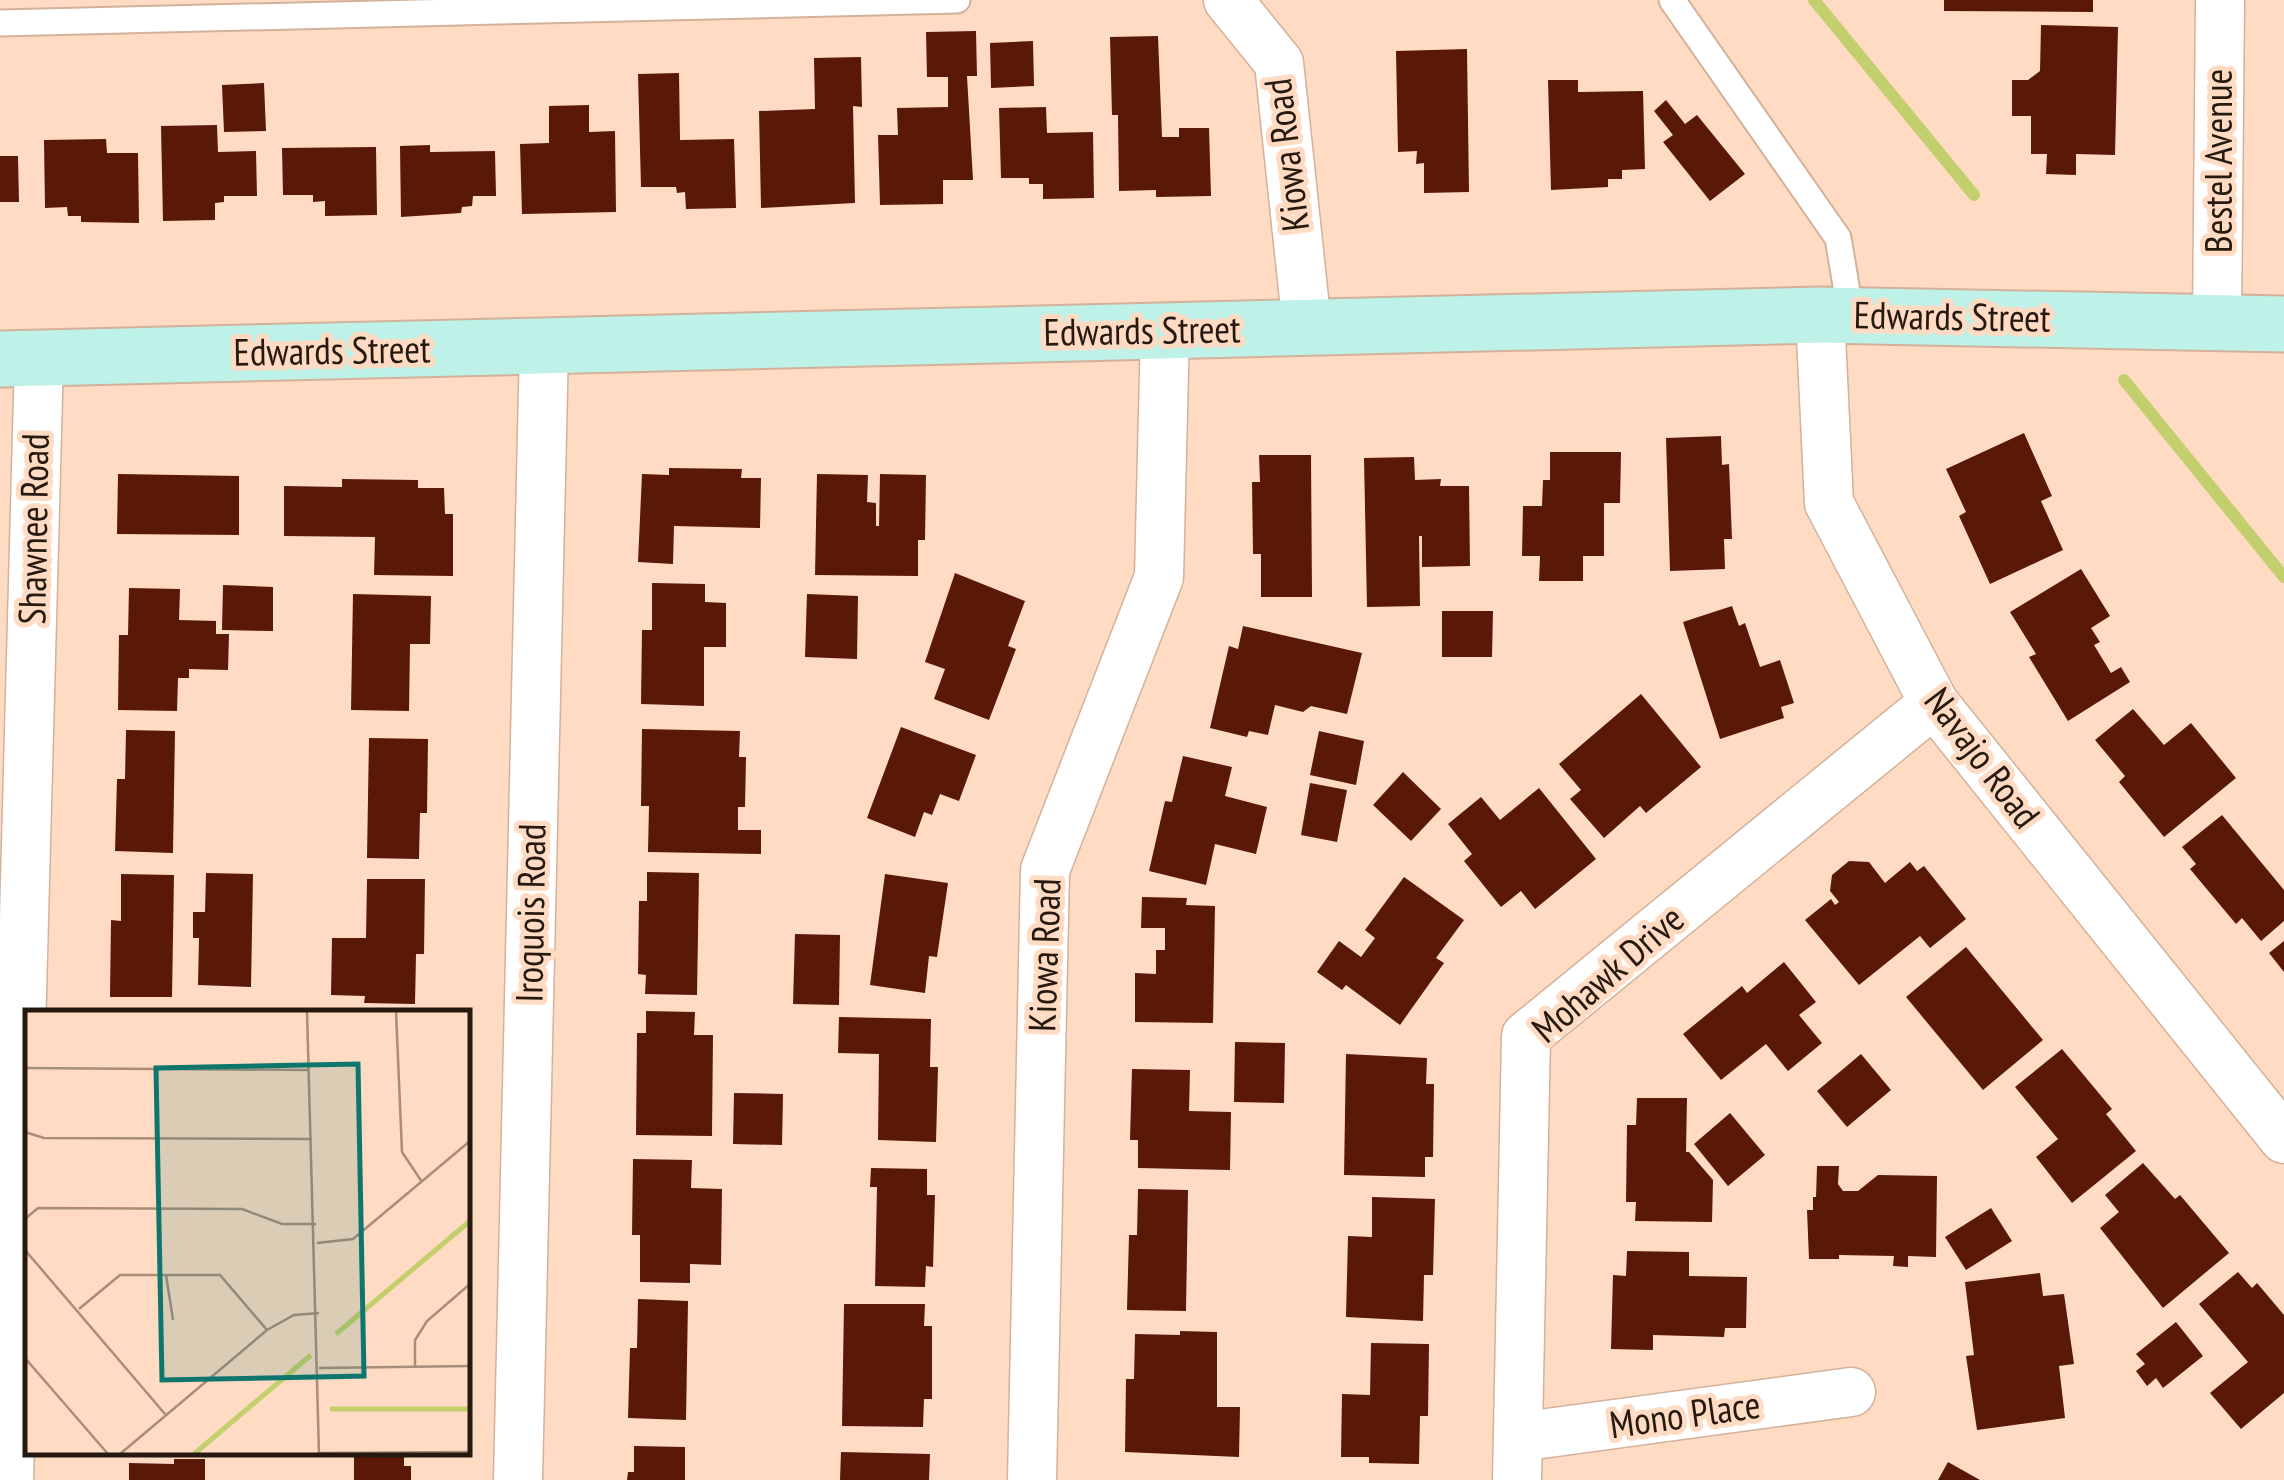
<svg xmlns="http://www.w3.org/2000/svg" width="2284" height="1480" viewBox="0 0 2284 1480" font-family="'PT Sans Narrow',sans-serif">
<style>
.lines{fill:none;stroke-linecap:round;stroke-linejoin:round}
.stream{stroke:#c2cf6c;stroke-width:12}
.building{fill:#5a1806}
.lane-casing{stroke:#d3b19a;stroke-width:29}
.street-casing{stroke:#d3b19a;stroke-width:51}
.secondary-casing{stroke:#d3b19a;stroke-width:59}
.lane{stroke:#fff;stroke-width:25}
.street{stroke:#fff;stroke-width:48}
.secondary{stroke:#bef1e8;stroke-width:55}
.labels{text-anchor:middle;stroke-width:10;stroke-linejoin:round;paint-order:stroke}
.street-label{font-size:38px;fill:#251910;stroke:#ffdbc3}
.inset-river{fill:none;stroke:#c2cf6c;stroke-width:5}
.inset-road{fill:none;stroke:#a88d7b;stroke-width:2.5}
.view{fill:#0f766e;fill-opacity:0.15;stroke:#0f766e;stroke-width:5}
.inset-edge{fill:none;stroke:#251910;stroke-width:5}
</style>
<rect width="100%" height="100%" fill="#ffdbc3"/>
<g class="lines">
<g class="stream">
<path d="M1814,0l160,195"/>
<path d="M2124,380l160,197"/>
</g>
</g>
<g class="building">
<path d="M1944,0h149v12l-149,-1z"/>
<path d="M2041,25l77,2 -3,128 -39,-1v21l-30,-1 1,-20h-16v-38h-19v-36h16l12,-9z"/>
<path d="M976,31l1,45h-10l6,104h-30v24l-63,1 -2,-70h20l-1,-27 51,-1v-30h-21l-1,-45z"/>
<path d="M1158,36l4,101h17v-9h30l2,68 -55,1v-7l-37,1 -1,-76h-6l-2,-78z"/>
<path d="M1033,41l1,45 -43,2 -1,-45z"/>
<path d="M1467,49l2,143 -45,1v-30l-8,1 1,-13 -19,1 -2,-101z"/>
<path d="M861,57l1,50 -9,-1 2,97 -94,5 -2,-97 56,-2 -1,-51z"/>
<path d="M679,73l1,67 54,-1 2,69 -50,1 -1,-17 -8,1 -1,-6h-35l-3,-113z"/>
<path d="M1548,80h30v12l65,-1 2,78 -23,1v9h-14v8l-57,3z"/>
<path d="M264,83l2,48 -42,1 -2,-47z"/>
<path d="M1666,100l19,24 12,-9 48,59 -35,27 -47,-59 10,-7 -19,-24z"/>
<path d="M589,105v27l26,-1 1,81 -94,2 -2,-70 29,-1v-37z"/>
<path d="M1046,107l1,26 46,-1 1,66 -51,1v-15h-14v-6h-28l-2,-70z"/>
<path d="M217,125l1,27 38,-1 1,45h-33v6l-9,1v17l-52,1 -2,-95z"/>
<path d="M106,139l1,14h31l1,70 -58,-1v-6h-13l-1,-9 -22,1 -1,-68z"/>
<path d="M430,145v7l65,-1 1,45h-23l-1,10 -10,1 -1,6 -60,4 -1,-71z"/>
<path d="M376,147l1,68 -52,1v-15l-12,1v-7h-30l-1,-47z"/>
<path d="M0,156h18l1,46h-19z"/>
<path d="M2024,433l28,63 -11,5 22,49 -73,34 -31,-68 7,-4 -20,-43z"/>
<path d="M1721,436l1,29 7,-1 3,75h-8l1,30 -55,2 -4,-133z"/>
<path d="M1550,452h71l-1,51h-16v53h-21v25h-44l1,-25h-18l1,-50h19l1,-26h7z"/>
<path d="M1259,455h52l1,142h-51v-43h-8l-1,-72h8z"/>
<path d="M1414,457l1,23 26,-1 -1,7h29l1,80 -48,1v-31h-3l1,70 -53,1 -3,-149z"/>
<path d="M669,468l73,1 -1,9h20l-1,50 -86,-2 -1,38 -35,-2 4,-88 27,1z"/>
<path d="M118,474l121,2v59l-122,-1z"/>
<path d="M817,474l51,1 -1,27 9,1v23h3l1,-52 46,1 -1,65h-7v36l-103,-1z"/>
<path d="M342,479l76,1v8h26l1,26h8v62l-79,-1 1,-38 -91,-1v-50l58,1z"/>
<path d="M2081,569l29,47 -19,12 9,14 -6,3 17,28 10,-6 9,15 -62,39 -39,-64 7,-3 -26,-42z"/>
<path d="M955,573l70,28 -17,45 8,3 -27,71 -55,-21 11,-30 -20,-7z"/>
<path d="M652,583l53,1v18l21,1v44h-22v59l-63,-2 1,-74h10z"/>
<path d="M223,585l50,2v44l-51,-1z"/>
<path d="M129,588l51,1 -1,31 37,1v13h13l-1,36 -39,-1v9h-11l-1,33 -59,-1 1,-75h9z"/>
<path d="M353,594l78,2 -1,48h-20l-1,67 -58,-1z"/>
<path d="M807,594l51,2 -1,63 -52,-2z"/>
<path d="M1732,606l7,20 6,-3 15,44 20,-7 14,43 -13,4 3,11 -64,21 -37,-117z"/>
<path d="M1442,611h51l-1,46h-50z"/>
<path d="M1243,626l119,27 -15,61 -36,-8 -8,6 -28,-7 -7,30 -19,-4 -2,6 -37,-9 19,-82 9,3z"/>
<path d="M1641,694l60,73 -55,46 -6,-7 -36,32 -34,-39 11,-9 -22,-26z"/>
<path d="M2133,709l31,36 27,-22 45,55 -72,59 -45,-55 6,-6 -30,-36z"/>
<path d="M901,727l75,28 -17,46 -19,-7 -8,21 -8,-3 -9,25 -48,-19z"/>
<path d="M642,729l98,2 -1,26h7l-1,50h-7v23h23v24l-113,-2 1,-46h-8z"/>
<path d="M126,730l49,1 -2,122 -58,-2 2,-72h8z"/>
<path d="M1319,731l45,10 -8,44 -46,-10z"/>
<path d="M369,738l59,1 -1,74h-7l-1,46 -52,-1z"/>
<path d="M1183,756l49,11 -7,29 42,11 -11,47 -41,-10 -9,41 -57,-14 16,-70 7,1z"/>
<path d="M1403,772l38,37 -30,32 -38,-36z"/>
<path d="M1310,783l37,7 -10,52 -36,-7z"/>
<path d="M1539,788l57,71 -61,50 -14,-18 -20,16 -37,-46 8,-7 -24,-30 33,-27 19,23z"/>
<path d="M2222,815l62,75v31l-23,20 -19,-23 -6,6 -46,-55 6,-5 -14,-17z"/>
<path d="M1849,861l20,1 16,21 25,-21 7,9 7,-5 42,53 -36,29 -10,-12 -61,49 -54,-65 26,-21 4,6 4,-3 -9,-11 2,-16z"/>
<path d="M647,872l52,1 -2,122 -52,-1 1,-19 -8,-1 1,-73h8z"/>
<path d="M206,873l47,1 -2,113 -53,-2 1,-47h-6v-26h12z"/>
<path d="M121,874l53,1 -2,122h-62l1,-77 10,1z"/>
<path d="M885,874l63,9 -11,74 -8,-1 -4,37 -55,-8z"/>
<path d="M1404,877l60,43 -28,38 8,5 -44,62 -54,-40 -4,5 -25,-18 22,-31 22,16 14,-19 -10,-8z"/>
<path d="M367,879h58l-1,75h-8l-1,50 -51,-1 1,-7 -34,-1 1,-57h34z"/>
<path d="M1142,897l45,1 -1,7 29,1 -2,117 -78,-1v-49l21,1v-24h9v-22h-24z"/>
<path d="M795,934l45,1 -1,70 -46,-1z"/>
<path d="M2284,941v31l-15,-19z"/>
<path d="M1966,947l77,93 -60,50 -77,-93z"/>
<path d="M1784,962l32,40 -17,13 23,28 -34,28 -22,-27 -45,36 -38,-46 59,-48 5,7z"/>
<path d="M646,1011l49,1 -1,23h19l-1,101 -76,-1 1,-102h9z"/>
<path d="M839,1017l92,2 -1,48h8l-2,75 -58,-2 1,-86 -41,-1z"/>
<path d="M1235,1042l50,1 -1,60 -50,-1z"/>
<path d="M2062,1049l50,60 -6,5 30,37 -64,52 -36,-46 22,-18 -43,-52z"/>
<path d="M1346,1054l81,4 -1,26h8l-1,73h-8v20l-81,-2z"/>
<path d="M1861,1054l30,36 -44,37 -30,-36z"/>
<path d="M1132,1069l58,1 -1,41 42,1 -1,58 -92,-2v-28h-8z"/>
<path d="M734,1093l49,1 -1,51 -49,-1z"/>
<path d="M1637,1098h50l-1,54h3l24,28 -1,42 -77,-1 1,-19h-10l1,-77h9z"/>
<path d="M1730,1113l35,42 -37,31 -34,-42z"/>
<path d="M633,1159l59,1 -1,28 31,1 -1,76 -31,-1v19l-50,-1v-47h-8z"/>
<path d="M2143,1163l32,36 5,-4 49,58 -66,55 -63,-80 19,-16 -14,-17z"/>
<path d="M1817,1166h22l-1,18 5,7h15l20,-16 59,1 -1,81 -28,-1v11l-15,-1 1,-10 -55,-1v4h-30l-2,-49h6v-13h3z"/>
<path d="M871,1168l56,1v26h8l-2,72 -7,-1 -1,21 -50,-1 2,-99h-7z"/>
<path d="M1138,1189l50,1 -2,121 -59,-1 2,-75h8z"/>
<path d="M1372,1197l63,2 -2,76h-9l-1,46 -77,-4 2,-81 24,1z"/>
<path d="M1991,1208l21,33 -46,29 -21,-33z"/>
<path d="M1627,1251l62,1v24l58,1 -1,51h-21l-1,9 -71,-2v15l-42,-1 2,-74 13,1z"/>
<path d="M2238,1272l14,16 5,-5 27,32v78l-43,36 -31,-36 38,-31 -49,-58z"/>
<path d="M2040,1273l3,23 21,-2 10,70 -15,2 6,52 -88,12 -11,-74 8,-1 -9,-73z"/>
<path d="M638,1299l50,2 -2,119 -58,-2 2,-70h7z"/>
<path d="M844,1304h81l-1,22h8v73h-8l-1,28 -81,-1z"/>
<path d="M2176,1322l27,34 -40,32 -7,-10 -9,8 -11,-15 9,-7 -9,-10z"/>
<path d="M1180,1331l37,1v75h23l-1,50 -114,-5 1,-73h8l1,-45 45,1z"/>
<path d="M1371,1343l58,1 -1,72h-8l-1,48 -50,-1v-6h-28l1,-63 28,1z"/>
<path d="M634,1446l51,1v33h-58l1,-8h6z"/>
<path d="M354,1452h50v14h7v14h-57z"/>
<path d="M841,1452l89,2 -1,26h-89z"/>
<path d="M174,1459h31v21h-76v-17l45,1z"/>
<path d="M1948,1462l32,18h-42z"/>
</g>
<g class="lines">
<defs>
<g id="lane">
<path d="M1672,0l166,238 13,77"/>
<path d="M0,23l957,-23"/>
</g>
<g id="street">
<path d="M1228,0l51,63 28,264"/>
<path d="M1820,315l9,188 105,200 350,436"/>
<path d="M2217,323l3,-323"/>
<path d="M1519,1437l332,-45"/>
<path d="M9,1480l30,-1122"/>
<path d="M518,1480l26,-1134"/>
<path d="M1032,1480l13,-610 114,-293 6,-247"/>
<path d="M1517,1480l9,-444 408,-333"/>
</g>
<path id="secondary" d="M0,359l1820,-44 464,9"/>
</defs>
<use href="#lane" class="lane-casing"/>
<use href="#street" class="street-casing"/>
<use href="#secondary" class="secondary-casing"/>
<use href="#lane" class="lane"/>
<use href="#street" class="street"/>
<use href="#secondary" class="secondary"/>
</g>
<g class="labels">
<g class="street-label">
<text transform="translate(1287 155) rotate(-97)" y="13">Kiowa Road</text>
<text transform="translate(2219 161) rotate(-90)" y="13">Bestel Avenue</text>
<text transform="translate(1952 317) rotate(1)" y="13">Edwards Street</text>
<text transform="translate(1142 331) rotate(-1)" y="13">Edwards Street</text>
<text transform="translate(332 351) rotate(-1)" y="13">Edwards Street</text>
<text transform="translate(34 529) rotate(-89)" y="13">Shawnee Road</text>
<text transform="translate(1982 758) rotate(53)" y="13">Navajo Road</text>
<text transform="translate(531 913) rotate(-89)" y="13">Iroquois Road</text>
<text transform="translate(1045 955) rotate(-88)" y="13">Kiowa Road</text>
<text transform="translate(1608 974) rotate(-41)" y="13">Mohawk Drive</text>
<text transform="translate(1685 1415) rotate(-8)" y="13">Mono Place</text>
</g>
</g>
<g transform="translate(25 1010)">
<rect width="445" height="445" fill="#ffdbc3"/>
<path class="inset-river" d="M311,324l134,-113M305,399h140M169,444l117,-99"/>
<path class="inset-road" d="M282,1l12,443M371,1l6,141 20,30M0,58l284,2M0,122l19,6 268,1M0,209l13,-11 204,1 40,15h34M292,233l36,-4 117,-98M0,240l140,164M141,265l7,45M54,299l41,-34h100l47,55M0,348l83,96M390,357v-27l12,-19 43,-37M294,358l151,-2M294,443l151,-1M95,444l147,-124 27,-15 25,-2"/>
<path class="view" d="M333,54l6,312 -202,4 -6,-312z"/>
<rect width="445" height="445" class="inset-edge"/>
</g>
</svg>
